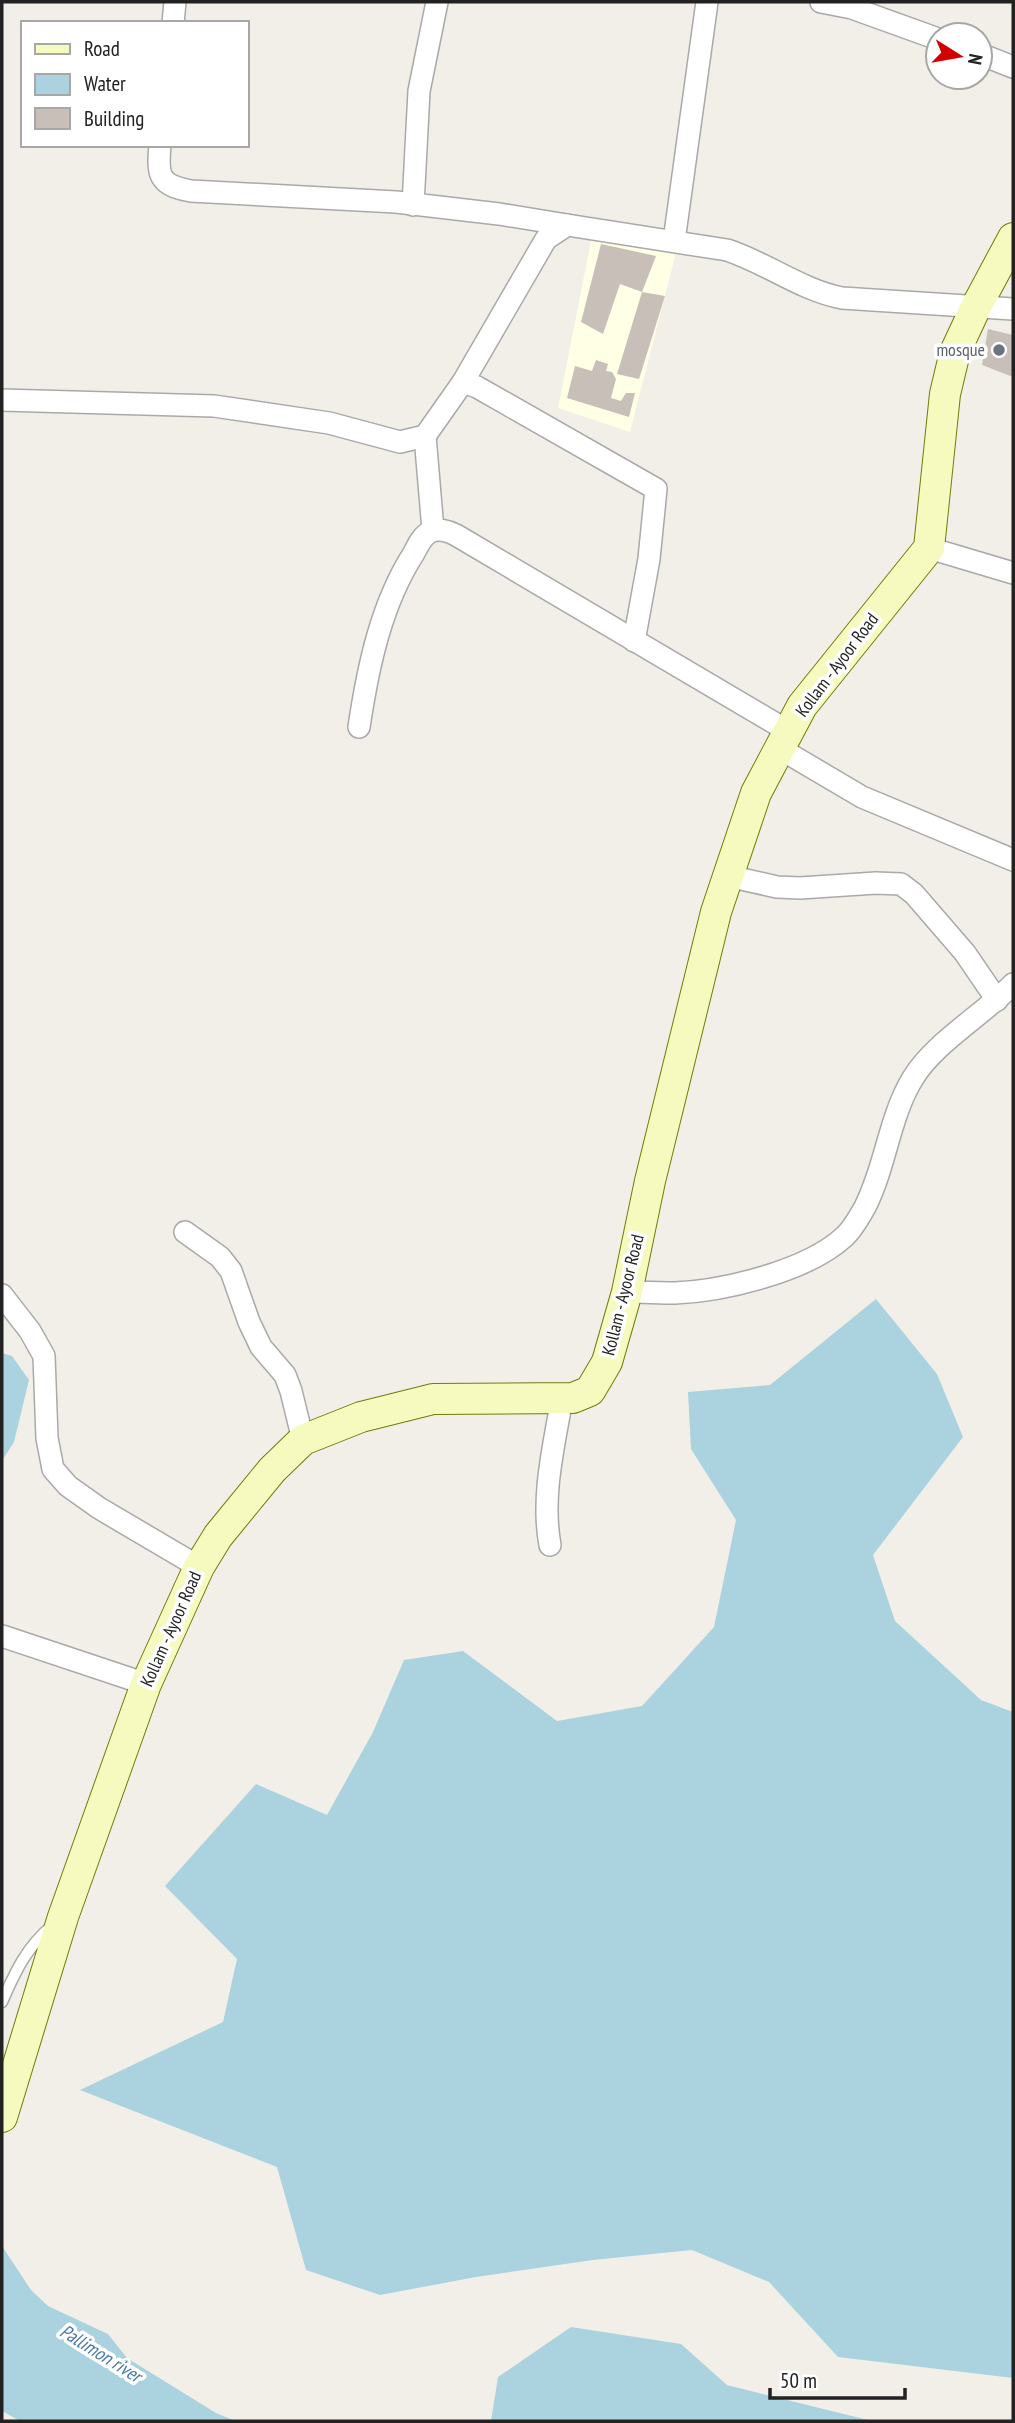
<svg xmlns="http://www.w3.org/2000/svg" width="1015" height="2423" viewBox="0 0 1015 2423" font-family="'PT Sans Narrow',sans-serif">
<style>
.education{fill:#ffffe5}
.water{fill:#aad3df}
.building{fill:#c7bfb8}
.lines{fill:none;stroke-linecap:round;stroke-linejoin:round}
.service-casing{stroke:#a9a9a9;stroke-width:13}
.minor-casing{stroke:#a9a9a9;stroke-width:24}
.secondary-casing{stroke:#707d05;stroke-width:32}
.service{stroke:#fff;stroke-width:10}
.minor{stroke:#fff;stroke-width:21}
.secondary{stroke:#f7fabf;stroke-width:30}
.worship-dot{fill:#6b7280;stroke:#fff;stroke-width:2.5}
.labels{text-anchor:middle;stroke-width:7;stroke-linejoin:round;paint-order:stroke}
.worship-label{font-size:18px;fill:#5b616d;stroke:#fff;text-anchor:end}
.street-label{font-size:18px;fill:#222;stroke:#fff}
.water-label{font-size:19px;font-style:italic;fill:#4a7aab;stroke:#fff}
</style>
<rect width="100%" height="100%" fill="#f2efe9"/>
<path class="education" d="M592,236l84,17 -46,179 -72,-24z"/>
<g class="water">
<path d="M876,1299l61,75 26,63 -90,118 22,66 86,79 32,12v666l-175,-21 -69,-75 -77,-32 -99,10 -117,17 -96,18 -74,-25 -29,-103 -197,-77 143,-68 14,-63 -72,-73 91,-102 71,31 46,-83 31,-72 59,-9 94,70 85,-15 72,-79 22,-107 -45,-71 -3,-57 82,-7z"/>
<path d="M2,1353l10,3 17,24 -15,62 -12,19z"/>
<path d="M2,2246l29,44 17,16 60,28 19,24 89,55 19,8h-215l-18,-10z"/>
<path d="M571,2327l110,17 46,41 145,36h-381l7,-44z"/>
</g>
<g class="building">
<path d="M601,244l55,12 -14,36 23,4 -26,83 -22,-5 25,-82 -22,-8 -17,50 -22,-12z"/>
<path d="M988,329l25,6v42l-31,-12z"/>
<path d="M596,360l12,4 -2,7 6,1 4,7 -5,19 10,3 5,-8h9l-6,24 -62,-19 8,-32 17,5z"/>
</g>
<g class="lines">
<defs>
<path id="service" d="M2,2002c13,-30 25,-56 51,-77"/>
<g id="minor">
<path d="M821,2l31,6 86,31"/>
<path d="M173,23l2,-21"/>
<path d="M980,54l33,13"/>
<path d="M160,145c-3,31 -1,40 31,46l205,11 103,12 68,11"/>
<path d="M413,205l6,-114 18,-89"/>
<path d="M674,241l33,-239"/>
<path d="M463,382l14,5 179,102 -7,70 -15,82"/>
<path d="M2,400l212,6 115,17 71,19 25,-6 38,-54 83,-143 21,-14 160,25c40,13 74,40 115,48l171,11"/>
<path d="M425,436l8,94"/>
<path d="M929,548l84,25"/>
<path d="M359,727c9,-60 22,-123 55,-174 4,-8 8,-17 16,-21 8,-4 19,-1 26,3l332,196"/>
<path d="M779,748l83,49 151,63"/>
<path d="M728,876l49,11 23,1 76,-5 25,1 13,10 51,59 32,47"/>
<path d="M185,1232l35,25 11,14 18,51 12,25 24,28 6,16 12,49"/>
<path d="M627,1292c16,0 32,1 48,1 49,-2 132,-22 169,-56 8,-7 16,-21 21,-30 21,-41 24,-90 48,-129 21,-35 71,-64 100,-94"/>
<path d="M2,1295l28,36 14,25 3,82 6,31 15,17 31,22 100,59"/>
<path d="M550,1545c-9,-49 4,-99 12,-147"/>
<path d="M2,1636l144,48"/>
</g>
<path id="secondary" d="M2,2117l61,-200 83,-233 53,-117 19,-31 54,-66 31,-30 58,-23 72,-18 140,-1 17,-7 17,-29 20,-70 23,-111 66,-269 40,-119 46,-87 127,-158 16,-154 10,-42 21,-45 37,-69"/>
</defs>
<use href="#service" class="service-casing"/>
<use href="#minor" class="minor-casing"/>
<use href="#secondary" class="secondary-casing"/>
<use href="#service" class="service"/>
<use href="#minor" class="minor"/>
<use href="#secondary" class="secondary"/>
</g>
<circle class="worship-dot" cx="999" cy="350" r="7"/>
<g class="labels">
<g class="worship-label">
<text x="985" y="356">mosque</text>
</g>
<g class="street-label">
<text transform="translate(837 665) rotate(-53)" y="6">Kollam - Ayoor Road</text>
<text transform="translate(623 1295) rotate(-76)" y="6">Kollam - Ayoor Road</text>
<text transform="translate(171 1629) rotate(-66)" y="6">Kollam - Ayoor Road</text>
</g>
<g class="water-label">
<text transform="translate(101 2353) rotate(32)" y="7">Pallimon river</text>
</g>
</g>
<rect width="1015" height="2423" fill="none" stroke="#222222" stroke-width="7"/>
<rect x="21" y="21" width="228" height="126" fill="#ffffff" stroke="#a7a7a7" stroke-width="2"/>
<rect x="35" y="44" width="35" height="10" fill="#f7fabf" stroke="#a7a7a7" stroke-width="2"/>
<text x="84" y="56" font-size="21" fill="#222222">Road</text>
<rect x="35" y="74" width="35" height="21" fill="#aad3df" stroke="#a7a7a7" stroke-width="2"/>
<text x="84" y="91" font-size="21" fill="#222222">Water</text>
<rect x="35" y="108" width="35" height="21" fill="#c7bfb8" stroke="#a7a7a7" stroke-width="2"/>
<text x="84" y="126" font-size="21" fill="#222222">Building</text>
<g transform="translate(959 56) rotate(101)"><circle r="33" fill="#ffffff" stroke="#a7a7a7" stroke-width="2"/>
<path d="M0-5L12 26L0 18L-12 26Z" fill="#d40000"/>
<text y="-10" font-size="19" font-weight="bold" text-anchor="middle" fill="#222222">N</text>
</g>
<path d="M770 2388v10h135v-10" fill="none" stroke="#222222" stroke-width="3.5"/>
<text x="780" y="2388" font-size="21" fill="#222222" stroke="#ffffff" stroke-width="5" paint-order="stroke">50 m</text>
</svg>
